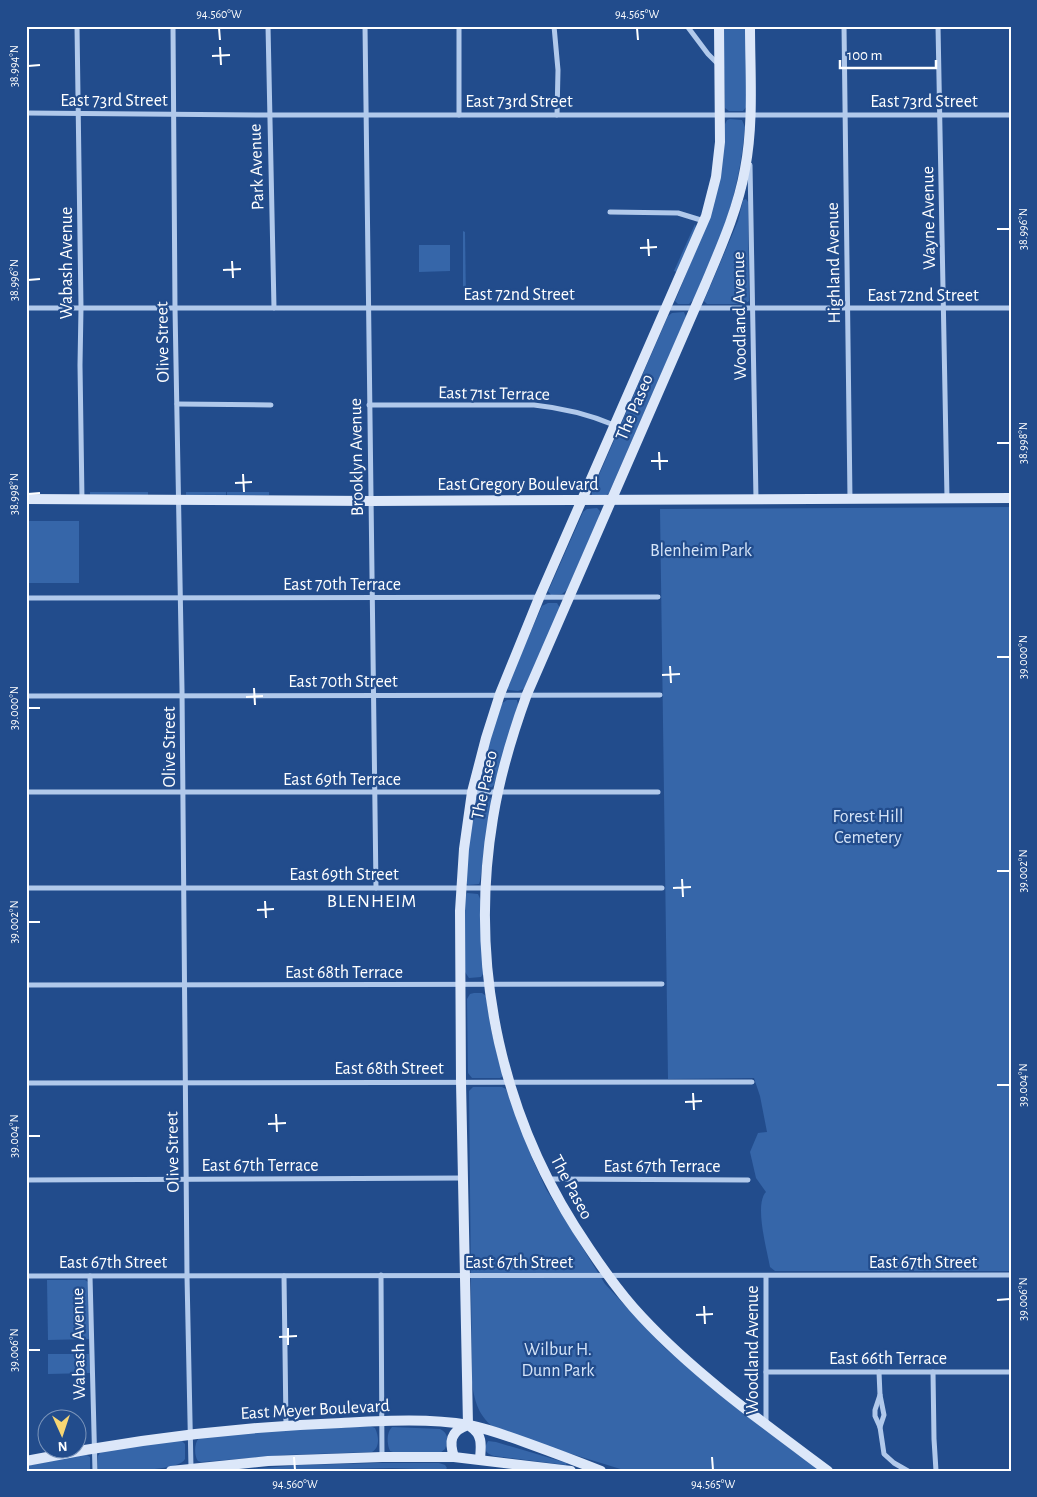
<svg xmlns="http://www.w3.org/2000/svg" width="1037" height="1497" viewBox="0 0 1037 1497" font-family="'Alegreya Sans',sans-serif">
<style>
.green{fill:#3666a9}
.lines{fill:none;stroke-linecap:round;stroke-linejoin:round}
.minor{stroke:#b1c9eb;stroke-width:5}
.secondary{stroke:#dce7f9;stroke-width:10}
.ticks{fill:none;stroke:#fff;stroke-width:2}
.labels{text-anchor:middle;stroke-width:4.5;stroke-linejoin:round;paint-order:stroke}
.street-label{font-size:18px;fill:#fff;stroke:#224c8c}
.park-label{font-size:18px;fill:#d5e4f8;stroke:#224c8c}
.neighbourhood-label{font-size:19px;letter-spacing:1px;fill:#fff;stroke:#224c8c}
.neatline{fill:none;stroke:#fff;stroke-width:2}
.ticks-label{font-size:12px;text-anchor:middle;fill:#fff}
</style>
<rect width="100%" height="100%" fill="#224c8c"/>
<g class="green">
<path d="M723,26h23l1,80 -4,5h-14l-4,-3z"/>
<path d="M730,119l12,1 3,7c-3,33 -9,65 -20,97 -9,26 -21,50 -31,75l-5,5h-11l-3,-3 1,-2 36,-89 13,-86 2,-4z"/>
<path d="M746,199l2,3 1,99 -5,3h-37l-3,-3 34,-80 5,-21z"/>
<path d="M695,224l1,4 -19,44 -3,-1z"/>
<path d="M463,231l2,1 1,69h-3z"/>
<path d="M419,245h31v26l-31,1z"/>
<path d="M684,312l2,5 -77,176 -4,3 -13,-1v-4l76,-175 4,-3z"/>
<path d="M90,492h58v3l-58,1z"/>
<rect x="186" y="492" width="40" height="4"/>
<path d="M227,492h42v3l-42,1z"/>
<path d="M1011,507v764h-236l-5,-4c-3,-17 -16,-63 -4,-75l-10,-14 -6,-26 8,-19 9,-1 -7,-36 -6,-18 -86,1 -8,-570z"/>
<path d="M597,508l3,3 -1,6 -32,73 -5,4 -11,1 -3,-4 2,-4 33,-75 4,-3z"/>
<rect x="26" y="521" width="53" height="62"/>
<path d="M548,603h9l3,5 -36,81 -6,2 -10,-1 -1,-4 35,-80z"/>
<path d="M507,700h10l1,5 -24,80 -2,2 -10,1 -3,-4 9,-39 13,-41z"/>
<path d="M483,796l8,2v4l-11,79 -1,3 -11,1 -2,-2 2,-37 8,-48z"/>
<path d="M467,893l11,1 3,7 2,73 -2,3 -12,1 -4,-6 -1,-73z"/>
<path d="M474,993h8l4,3 5,33 11,45v3l-2,1h-28l-4,-5 -1,-74 3,-5z"/>
<path d="M473,1087h29l4,2 26,69 14,31 59,95 60,64 48,41 108,82h-194l-127,-39c-20,-13 -25,-27 -28,-49l-3,-292z"/>
<path d="M47,1280h38l3,2 1,57 -41,1z"/>
<path d="M48,1354h41l1,19 -42,1z"/>
<path d="M370,1426l5,2c4,8 5,20 -3,24l-87,3 -84,7 -3,-1c-4,-5 -4,-18 1,-23l67,-7z"/>
<path d="M392,1427l48,2c9,4 8,12 5,20l-5,4 -47,-1 -3,-1c-3,-7 -4,-18 2,-24z"/>
<path d="M181,1440l4,4v15c-6,13 -71,12 -87,12v-15l3,-5z"/>
<path d="M488,1441l8,1 71,21 -1,2 -72,-9c-6,-2 -8,-3 -9,-9z"/>
<path d="M85,1454l5,3v14h-64v-5z"/>
<path d="M377,1463h62l6,2 2,3 -2,2 -53,-2 -168,3 77,-6z"/>
</g>
<g class="lines">
<g class="minor">
<path d="M77,26l4,282 -1,57 2,135"/>
<path d="M173,26l2,282 7,381 5,587 4,192"/>
<path d="M268,26l6,282"/>
<path d="M365,26l11,862"/>
<path d="M459,26v89"/>
<path d="M554,26l4,44 -1,45"/>
<path d="M687,26l21,28 10,10"/>
<path d="M844,26l6,473"/>
<path d="M938,26l9,472"/>
<path d="M26,113l242,2h743"/>
<path d="M750,165l6,334"/>
<path d="M610,212l68,1 26,8"/>
<path d="M26,308h985"/>
<path d="M177,404l94,1"/>
<path d="M369,405h165c29,3 54,9 80,20"/>
<path d="M26,598l632,-1"/>
<path d="M26,696l634,-1"/>
<path d="M26,792h632"/>
<path d="M26,888h636"/>
<path d="M26,985l636,-1"/>
<path d="M26,1083l726,-1"/>
<path d="M549,1179l199,1"/>
<path d="M26,1180l437,-2"/>
<path d="M381,1275l1,182"/>
<path d="M26,1276l985,-1"/>
<path d="M90,1276l5,195"/>
<path d="M284,1276l2,149"/>
<path d="M766,1276v148"/>
<path d="M766,1372h245"/>
<path d="M879,1372l1,23 4,20 -4,12"/>
<path d="M933,1372l1,67 2,32"/>
<path d="M880,1395l-5,15v6l5,11 4,27 10,9 14,8"/>
</g>
<g class="secondary">
<path d="M750,26c0,47 4,96 -5,143 -7,40 -24,78 -40,116l-178,409c-15,41 -27,81 -34,124 -25,151 9,304 96,430 16,24 33,48 53,69 53,57 123,107 186,154"/>
<path d="M26,499l345,2 640,-3"/>
<path d="M468,1425l-7,-343 -1,-171 4,-62 8,-57 14,-54 14,-44 39,-96 167,-382 10,-39 4,-35 -1,-116"/>
<path d="M471,1427c12,8 10,19 9,32"/>
<path d="M454,1457c-5,-15 -4,-26 14,-32"/>
<path d="M26,1461c104,-21 208,-34 315,-38 41,-2 86,-5 128,2 19,4 39,11 58,18 25,9 49,18 74,28"/>
<path d="M171,1471l97,-10 114,-4h72l117,14"/>
</g>
</g>
<path class="ticks" d="M219,28l1,12M637,28l1,12M220,47l1,18M212,56l18,-1M28,66l12,-1M997,229h13M648,239l1,17M640,248l17,-1M232,261l1,17M223,270l18,-1M28,280l12,-1M997,443h13M659,452l1,18M651,461h17M243,474l1,18M235,483l17,-1M28,494l12,-1M997,657h13M670,666l1,17M662,675l18,-1M254,688l1,17M246,697l17,-1M28,708h12M997,871h13M682,879l1,18M673,888l18,-1M265,901l1,17M257,910l17,-1M28,922h12M997,1085h13M693,1093l1,17M685,1102l17,-1M276,1114l1,18M268,1124l18,-1M28,1136h12M997,1300l13,-1M704,1306l1,18M696,1315l17,-1M288,1328v17M279,1337l18,-1M28,1350h12M294,1457l1,13M712,1457l1,13"/>
<g class="labels">
<g class="street-label">
<text x="114" y="106">East 73rd Street</text>
<text x="519" y="107">East 73rd Street</text>
<text x="924" y="107">East 73rd Street</text>
<text transform="translate(256 167) rotate(-92)" y="6">Park Avenue</text>
<text transform="translate(928 218) rotate(-91)" y="6">Wayne Avenue</text>
<text transform="translate(66 263) rotate(-90)" y="6">Wabash Avenue</text>
<text transform="translate(833 263) rotate(-91)" y="6">Highland Avenue</text>
<text x="519" y="300">East 72nd Street</text>
<text x="923" y="301">East 72nd Street</text>
<text transform="translate(739 316) rotate(-91)" y="6">Woodland Avenue</text>
<text transform="translate(162 342) rotate(-91)" y="6">Olive Street</text>
<text transform="translate(494 393) rotate(1)" y="6">East 71st Terrace</text>
<text transform="translate(634 407) rotate(-67)" y="6">The Paseo</text>
<text transform="translate(356 457) rotate(-91)" y="6">Brooklyn Avenue</text>
<text x="518" y="490">East Gregory Boulevard</text>
<text x="342" y="590">East 70th Terrace</text>
<text x="343" y="687">East 70th Street</text>
<text transform="translate(169 747) rotate(-90)" y="6">Olive Street</text>
<text x="342" y="785">East 69th Terrace</text>
<text transform="translate(484 785) rotate(-78)" y="6">The Paseo</text>
<text x="344" y="880">East 69th Street</text>
<text x="344" y="978">East 68th Terrace</text>
<text x="389" y="1074">East 68th Street</text>
<text transform="translate(172 1152) rotate(-91)" y="6">Olive Street</text>
<text x="260" y="1171">East 67th Terrace</text>
<text x="662" y="1172">East 67th Terrace</text>
<text transform="translate(572 1187) rotate(62)" y="6">The Paseo</text>
<text x="113" y="1268">East 67th Street</text>
<text x="519" y="1268">East 67th Street</text>
<text x="923" y="1268">East 67th Street</text>
<text transform="translate(78 1344) rotate(-91)" y="6">Wabash Avenue</text>
<text transform="translate(752 1350) rotate(-90)" y="6">Woodland Avenue</text>
<text x="888" y="1364">East 66th Terrace</text>
<text transform="translate(315 1409) rotate(-3)" y="6">East Meyer Boulevard</text>
</g>
<g class="park-label">
<text x="701" y="556">Blenheim Park</text>
<text x="868" y="822">Forest Hill<tspan x="868" dy="21">Cemetery</tspan></text>
<text x="558" y="1355">Wilbur H.<tspan x="558" dy="21">Dunn Park</tspan></text>
</g>
<g class="neighbourhood-label">
<text x="372" y="907">BLENHEIM</text>
</g>
</g>
<rect width="1037" height="1497" fill="none" stroke="#224c8c" stroke-width="55"/>
<g transform="translate(62 1434) rotate(177)"><circle r="24" fill="#224c8c" stroke="#7a94ba"/>
<path d="M0-4L9 19L0 12L-9 19Z" fill="#f7d673"/>
<text y="-8" font-size="14" font-weight="bold" text-anchor="middle" fill="#ffffff">N</text>
</g>
<path d="M840 60v8h96v-8" fill="none" stroke="#ffffff" stroke-width="2.5"/>
<text x="847" y="60" font-size="15" fill="#ffffff" stroke="#224c8c" stroke-width="4" paint-order="stroke">100 m</text>
<rect x="28" y="28" width="982" height="1442" class="neatline"/>
<g class="ticks-label">
<text x="219" y="18">94.560°W</text>
<text x="637" y="18">94.565°W</text>
<text transform="translate(14 66) rotate(-90)" y="4">38.994°N</text>
<text transform="translate(1023 229) rotate(-90)" y="4">38.996°N</text>
<text transform="translate(14 280) rotate(-90)" y="4">38.996°N</text>
<text transform="translate(1023 443) rotate(-90)" y="4">38.998°N</text>
<text transform="translate(14 494) rotate(-90)" y="4">38.998°N</text>
<text transform="translate(1023 657) rotate(-90)" y="4">39.000°N</text>
<text transform="translate(14 708) rotate(-90)" y="4">39.000°N</text>
<text transform="translate(1023 871) rotate(-90)" y="4">39.002°N</text>
<text transform="translate(14 922) rotate(-90)" y="4">39.002°N</text>
<text transform="translate(1023 1085) rotate(-90)" y="4">39.004°N</text>
<text transform="translate(14 1136) rotate(-90)" y="4">39.004°N</text>
<text transform="translate(1023 1299) rotate(-90)" y="4">39.006°N</text>
<text transform="translate(14 1350) rotate(-90)" y="4">39.006°N</text>
<text x="295" y="1488">94.560°W</text>
<text x="713" y="1488">94.565°W</text>
</g>
</svg>
